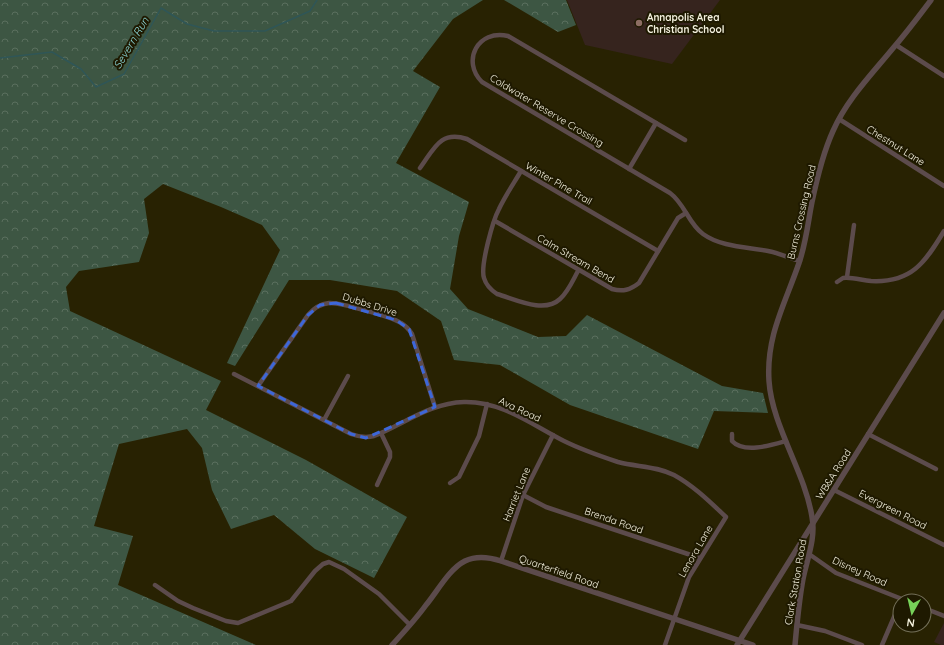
<svg xmlns="http://www.w3.org/2000/svg" width="944" height="645" viewBox="0 0 944 645" font-family="Quicksand,sans-serif">
<style>
.education{fill:#36241e}
.forest{fill:url(#forest-crowns)}
.lines{fill:none;stroke-linecap:round;stroke-linejoin:round}
.stream{stroke:#2f5657;stroke-width:1.5}
.minor{stroke:#5c4b4c;stroke-width:4.5}
.tertiary{stroke:#5c4b4c;stroke-width:5.5}
.marked{fill:none;stroke:#3d67d9;stroke-width:3;stroke-dasharray:8 5;stroke-linejoin:round}
.education-dot{fill:#8d6e63;stroke:#1e1900;stroke-width:1.5}
.labels{text-anchor:middle;stroke-width:4;stroke-linejoin:round;paint-order:stroke}
.poi-label{font-size:10px;font-weight:bold;fill:#f5f2df;stroke:#1e1900;text-anchor:start}
.street-label{font-size:10px;fill:#f5f2df;stroke:#1e1900}
.water-label{font-size:11px;font-style:italic;fill:#8bd7d8;stroke:#1e1900}
</style>
<defs>
<pattern id="forest-crowns" width="20" height="18" patternUnits="userSpaceOnUse"><rect width="20" height="18" fill="#3d5643"/><path d="M2 6a3 3 0 1 1 6 0M12 15a3 3 0 1 1 6 0" fill="none" stroke="#5a6f5e"/></pattern>
</defs>
<rect width="100%" height="100%" fill="#282202"/>
<g class="education">
<path d="M567,0h153l-48,64 -87,-19z"/>
<path d="M944,623v22h-3l-7,-3z"/>
</g>
<g class="forest">
<path d="M0,0h483l-30,19 -40,52 27,16 -44,76 73,39 -10,34 -9,53 18,20 70,28 28,-1 21,-21 135,71 41,7 5,20 -54,-2 -16,38 -128,-44 -70,-40 -46,-5 -13,-39 -44,-30 -67,-11h-41l-54,86 -8,-3 53,-113 -18,-25 -41,-18 -58,-23 -19,15 5,34 -10,29 -60,9 -13,16 4,24 151,70 -15,29 100,50 101,57 -33,61 -59,-29 -41,-34 -43,14 -19,-39 -10,-42 -15,-19 -68,15 -25,82 39,10 -15,49 138,60h-256z"/>
<path d="M504,0h62l10,25 -18,7z"/>
</g>
<g class="lines">
<path class="stream" d="M0,58l52,-6 29,17 15,18 28,-13 37,-66 26,16 27,7h51l45,-20 7,-11"/>
<g class="minor">
<path d="M896,45l48,31"/>
<path d="M839,119l105,67"/>
<path d="M685,140l-177,-104c-30,-7 -47,25 -26,46l188,111c15,11 18,30 33,41 18,13 44,13 65,17 11,2 21,7 32,10"/>
<path d="M420,168c14,-19 20,-38 47,-29l191,112"/>
<path d="M629,169l27,-46"/>
<path d="M521,171c-7,12 -16,25 -22,38 -6,11 -19,57 -15,69 2,7 7,12 13,16 18,5 47,20 63,5 8,-7 13,-19 18,-28"/>
<path d="M495,221l117,68c11,3 18,1 27,-6l39,-65 8,-5"/>
<path d="M847,277l7,-52"/>
<path d="M837,282l6,-4c9,-1 18,2 28,3 40,2 54,-18 73,-50"/>
<path d="M234,374l117,60c8,3 14,4 23,2 30,-12 56,-33 90,-34 38,-1 68,23 100,39 18,9 36,15 54,21 19,5 39,4 56,13 20,11 36,27 52,42l-37,60 -24,68"/>
<path d="M258,386l50,-71c5,-6 12,-11 21,-12 10,-1 63,14 72,20 5,3 8,6 11,11l23,73"/>
<path d="M324,420l24,-44"/>
<path d="M732,434v7c12,13 40,4 54,0"/>
<path d="M868,434l68,35"/>
<path d="M450,483l9,-6 20,-41 8,-32"/>
<path d="M377,485l13,-28v-5l-9,-19"/>
<path d="M834,490l110,55"/>
<path d="M523,495l23,12 154,51"/>
<path d="M809,554l27,19 71,28"/>
<path d="M501,561l22,-66 30,-60"/>
<path d="M155,585l23,16 15,7 33,13 12,2 53,-22 24,-30 8,-7 6,-2 15,7 35,25 31,31"/>
<path d="M924,608l20,8"/>
<path d="M797,625l28,6 37,14"/>
<path d="M882,645l18,-42"/>
</g>
<g class="tertiary">
<path d="M392,645c12,-13 24,-26 34,-40 11,-13 23,-36 39,-44 12,-6 24,-4 36,0l252,84"/>
<path d="M737,645l207,-332"/>
<path d="M795,645c2,-22 4,-44 8,-66 4,-20 13,-41 9,-62 -7,-45 -40,-91 -43,-136 -3,-45 16,-77 30,-118 7,-20 9,-41 13,-61 5,-24 11,-49 21,-71 14,-32 39,-57 61,-84 13,-15 25,-31 37,-47"/>
</g>
</g>
<path class="marked" d="M336,303l60,17 13,9 26,78 -69,31 -15,-4 -93,-48 50,-71 12,-10z"/>
<circle class="education-dot" cx="639" cy="23" r="4"/>
<g class="labels">
<g class="poi-label">
<text x="647" y="21">Annapolis Area<tspan x="647" dy="12">Christian School</tspan></text>
</g>
<g class="street-label">
<text transform="translate(547 110) rotate(31)" y="4">Coldwater Reserve Crossing</text>
<text transform="translate(896 145) rotate(32)" y="4">Chestnut Lane</text>
<text transform="translate(559 183) rotate(30)" y="4">Winter Pine Trail</text>
<text transform="translate(801 212) rotate(-77)" y="4">Burns Crossing Road</text>
<text transform="translate(576 258) rotate(30)" y="4">Calm Stream Bend</text>
<text transform="translate(370 304) rotate(17)" y="4">Dubbs Drive</text>
<text transform="translate(520 409) rotate(25)" y="4">Ava Road</text>
<text transform="translate(833 474) rotate(-58)" y="4">WB&amp;A Road</text>
<text transform="translate(516 494) rotate(-68)" y="4">Harriet Lane</text>
<text transform="translate(893 509) rotate(27)" y="4">Evergreen Road</text>
<text transform="translate(614 520) rotate(19)" y="4">Brenda Road</text>
<text transform="translate(695 551) rotate(-60)" y="4">Lenora Lane</text>
<text transform="translate(559 571) rotate(19)" y="4">Quarterfield Road</text>
<text transform="translate(860 571) rotate(24)" y="4">Disney Road</text>
<text transform="translate(795 582) rotate(-80)" y="4">Clark Station Road</text>
</g>
<g class="water-label">
<text transform="translate(131 43) rotate(-59)" y="4">Severn Run</text>
</g>
</g>
<g transform="translate(912 613) rotate(188)"><circle r="19" fill="#1e1900" stroke="#747059"/>
<path d="M0-3L7 15L0 10L-7 15Z" fill="#77d259"/>
<text y="-6" font-size="11" font-weight="bold" text-anchor="middle" fill="#f5f2df">N</text>
</g>
</svg>
